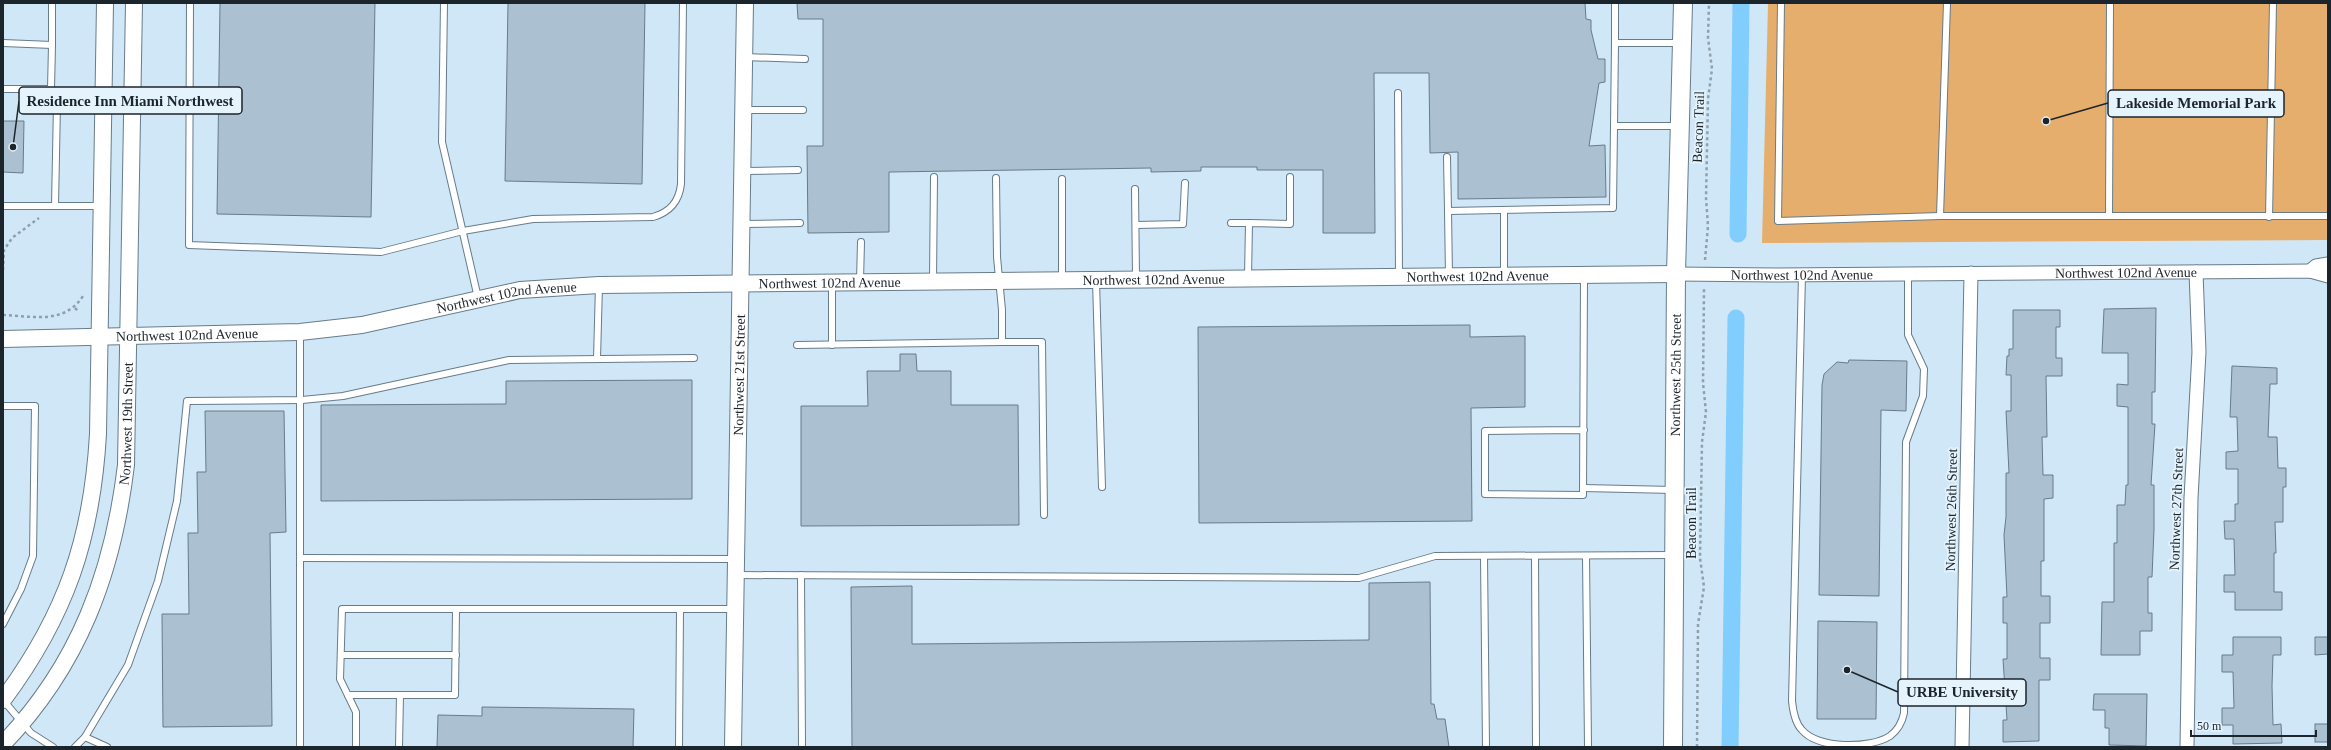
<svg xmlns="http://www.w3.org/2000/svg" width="2331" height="750" viewBox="0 0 2331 750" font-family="'Times New Roman',serif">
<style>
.green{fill:#e6ae6c}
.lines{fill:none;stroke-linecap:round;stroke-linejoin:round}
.canal{stroke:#80cdfe;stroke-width:17}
.building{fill:#abc1d1;stroke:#677c8b}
.service-casing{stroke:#677c8a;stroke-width:8}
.minor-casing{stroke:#677c8a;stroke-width:15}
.tertiary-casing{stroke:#677c8a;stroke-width:18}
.secondary-casing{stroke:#677c8a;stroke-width:20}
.path{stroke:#8ea0ac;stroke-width:2.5;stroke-dasharray:3 3;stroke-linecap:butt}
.service{stroke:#fff;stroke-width:6}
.minor{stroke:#fff;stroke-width:13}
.tertiary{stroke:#fff;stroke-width:16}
.secondary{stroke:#fff;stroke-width:18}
.labels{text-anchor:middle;stroke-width:3.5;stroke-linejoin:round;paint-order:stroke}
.street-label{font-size:14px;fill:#1c252b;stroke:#e5f3fd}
.leader{fill:none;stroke:#1c252b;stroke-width:1.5}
.callout-dot{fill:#1c252b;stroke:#e5f3fd;stroke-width:1.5}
.callout{fill:#e5f3fd;stroke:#1c252b;stroke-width:1.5}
.callout-label{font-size:15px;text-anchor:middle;font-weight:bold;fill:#1c252b}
</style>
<rect width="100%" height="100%" fill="#d0e7f7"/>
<path class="green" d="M1768,3h560v237l-566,3z"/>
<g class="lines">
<g class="canal">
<path d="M1738,234l3,-231"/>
<path d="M1730,747l6,-429"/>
</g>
</g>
<g class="building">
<path d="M220,3h155l-4,214 -154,-3z"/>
<path d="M508,3h137l-3,181 -137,-3z"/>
<path d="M797,3h788l1,16 5,1v10l7,29h7v23l-6,1 -10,63 16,-1 1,52 -148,2v-47l-28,1 -1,-80h-55l1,160h-52v-63h-66v-3h-56v4l-50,1v-4l-262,4v60l-81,1 -1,-87h16v-127h-25z"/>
<path d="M3,121h21l-1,52 -20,-1z"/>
<path d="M2156,308l-1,84h-3v32h3l-4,61h3v44l-2,48h-4v36h4v18h-12v24h-39l1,-53h12v-59h3v-38h8l1,-20h2v-78l-11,-1v-22l11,1v-32h-26l2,-44z"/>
<path d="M2013,310h47v17h-4v31h6v18h-16l1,61h-5l1,38h10v23l-9,1v62h-3v35h9v27h-10v35h10v22h-11v61l-36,1v-22h4l-4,-61h4v-36h-4v-26h4l-3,-62 2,-18v-44h3l-3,-62h5v-36h-5l1,-19h2v-7h4z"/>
<path d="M1470,325v12l55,-1v71l-54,1 1,113 -273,2 -1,-196z"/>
<path d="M900,354h16l1,17h34v34h67l1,120 -218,1v-120h67l-1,-35h33z"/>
<path d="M1849,360l58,1 -1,50 -25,-1 -2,186 -60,-1 3,-210 2,-11 13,-12 11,1z"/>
<path d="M2232,366l45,2v16h-7l-2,53h9l1,31h8v19h-3v35h-8l1,31h-2v39h8v18h-47v-18h-11v-17h11l-1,-36h-9l-1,-18h11v-17h3v-35h-12v-17l12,-1 -1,-34h-7z"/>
<path d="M692,380v119l-371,2v-96l185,-1v-23z"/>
<path d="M205,411h79l2,121 -16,1 2,193 -109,1 -1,-113h27l-1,-81h10l-1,-61h9z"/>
<path d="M1430,582l1,122h3l3,15h8l4,28h-597l-1,-160 61,-1v58l457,-4v-57z"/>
<path d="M1818,621l59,1 -1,97h-59z"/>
<path d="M2233,637h48v18h-8l-1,31 1,39 8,-1 1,19 -49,1v-19h-11v-17h12l-1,-36h-11v-17h11z"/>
<path d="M2315,637h13v17l-13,1z"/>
<path d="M2094,694h53l-1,52 -37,-1v-17h-4v-18h-12z"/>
<path d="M482,707l152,2 -1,38h-196l1,-32 44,1z"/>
<rect x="2315" y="724" width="13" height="18"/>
</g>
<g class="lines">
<defs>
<g id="service">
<path d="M190,3l-1,242 192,7 82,-21 70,-12 120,-2c17,-5 26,-15 28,-33l2,-181"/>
<path d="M444,3l-2,139 36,156"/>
<path d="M1615,3v40"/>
<path d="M1781,3l-3,218 162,-5h388"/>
<path d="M3,43l49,2v-42"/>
<path d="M52,45l-1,44 6,14 -2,103"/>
<path d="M745,57l60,2"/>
<path d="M3,89h48"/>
<path d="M1398,93l1,182"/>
<path d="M745,110h58"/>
<path d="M1614,126l1,-83h65"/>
<path d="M1447,157l1,54 165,-3 1,-82h64"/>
<path d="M744,171l54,-1"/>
<path d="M996,178l1,79 5,53v32h40l2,173"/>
<path d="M1135,189l1,89"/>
<path d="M3,206h98"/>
<path d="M1504,210v65"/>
<path d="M1448,211l1,65"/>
<path d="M1940,216l7,-213"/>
<path d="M2109,216l1,-213"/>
<path d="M2269,217l4,-214"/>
<path d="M1231,223h18"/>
<path d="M743,224l57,-1"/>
<path d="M1136,225l47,-1 2,-41"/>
<path d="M1802,275l-10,426c1,10 3,22 10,29 16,19 68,19 88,6 8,-6 12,-13 14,-23l2,-271 17,-46 1,-27 -16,-34v-61"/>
<path d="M1248,277l1,-54 41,1v-47"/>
<path d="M1062,279v-100"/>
<path d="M860,281l1,-39"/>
<path d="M933,281l1,-104"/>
<path d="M1096,281l6,206"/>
<path d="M832,283v62"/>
<path d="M797,345l205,-3"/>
<path d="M597,359l2,-74"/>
<path d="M3,406h32l-2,150 -12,33 -18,35"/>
<path d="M1584,430l-99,1v63l98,1 1,-219"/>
<path d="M1583,488l91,2"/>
<path d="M1586,556l2,191"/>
<path d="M1484,557l2,190"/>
<path d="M1535,557l1,190"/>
<path d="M302,558l434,1"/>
<path d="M737,575l622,3 76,-22 238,-1"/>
<path d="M801,575l1,172"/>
<path d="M341,655h115"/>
<path d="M348,695h52l-1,52"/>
<path d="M400,695h55l1,-86"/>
<path d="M3,700l28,33 22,14"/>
<path d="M85,737l22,10"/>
<path d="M75,747l10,-10 43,-72 30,-84 19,-80 10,-100 115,-1 41,-4 166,-36 185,-2"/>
<path d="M300,747v-415"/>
<path d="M356,747v-35l-16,-33 2,-70h392"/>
<path d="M679,747l1,-138"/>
</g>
<g id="minor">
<path d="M2310,271l6,-5 12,-2"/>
<path id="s1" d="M1676,274l100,1 534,-4 18,5"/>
<path d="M1962,747l9,-474"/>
<path d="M2187,747l4,-249 8,-146 -3,-80"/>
</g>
<g id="tertiary">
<path id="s2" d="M3,339l297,-7 62,-7 158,-35 79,-5 1077,-11"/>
<path d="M3,700c63,-85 89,-161 95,-266l7,-431"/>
<path id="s3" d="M3,744c76,-79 110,-171 123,-279l8,-462"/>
<path id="s4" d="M733,747l12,-744"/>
</g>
<g id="secondary">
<path id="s5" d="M1673,747l3,-473 7,-271"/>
</g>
</defs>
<use href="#service" class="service-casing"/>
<use href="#minor" class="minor-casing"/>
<use href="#tertiary" class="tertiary-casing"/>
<use href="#secondary" class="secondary-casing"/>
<g class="path">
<path d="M1705,260l3,-34 -2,-28 2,-99 4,-30 -4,-31 1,-35"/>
<path d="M3,270l1,-20 8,-12 27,-20"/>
<path d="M75,308l4,4"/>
<path d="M3,315c30,1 61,10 80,-19"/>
<path d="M1697,747l1,-123 6,-37 -4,-29 2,-116 4,-30 -3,-29 1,-94"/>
</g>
<use href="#service" class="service"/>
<use href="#minor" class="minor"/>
<use href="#tertiary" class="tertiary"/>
<use href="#secondary" class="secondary"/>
</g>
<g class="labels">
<g class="street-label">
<text transform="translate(1698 127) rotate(-88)" y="5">Beacon Trail</text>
<text dy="5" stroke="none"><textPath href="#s1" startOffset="450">Northwest 102nd Avenue</textPath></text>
<text dy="5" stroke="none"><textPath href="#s1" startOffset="126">Northwest 102nd Avenue</textPath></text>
<text dy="5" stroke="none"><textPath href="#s2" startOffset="1479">Northwest 102nd Avenue</textPath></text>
<text dy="5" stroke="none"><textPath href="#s2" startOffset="1155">Northwest 102nd Avenue</textPath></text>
<text dy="5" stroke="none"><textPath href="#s2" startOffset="831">Northwest 102nd Avenue</textPath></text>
<text dy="5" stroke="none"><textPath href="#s2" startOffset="507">Northwest 102nd Avenue</textPath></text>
<text dy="5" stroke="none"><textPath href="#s2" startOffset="184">Northwest 102nd Avenue</textPath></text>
<text dy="5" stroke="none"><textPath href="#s4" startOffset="372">Northwest 21st Street</textPath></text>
<text dy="5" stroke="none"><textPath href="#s5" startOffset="372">Northwest 25th Street</textPath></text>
<text dy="5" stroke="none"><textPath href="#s3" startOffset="352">Northwest 19th Street</textPath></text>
<text transform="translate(2176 509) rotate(-88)" y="5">Northwest 27th Street</text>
<text transform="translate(1951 510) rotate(-89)" y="5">Northwest 26th Street</text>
<text transform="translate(1691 523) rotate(-90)" y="5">Beacon Trail</text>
</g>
</g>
<path class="leader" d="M13 147L19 101M2046 121L2108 103M1847 670L1898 692"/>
<g class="callout-dot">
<circle cx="13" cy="147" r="4"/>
<circle cx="2046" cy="121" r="4"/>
<circle cx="1847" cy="670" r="4"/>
</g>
<g class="callout">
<rect x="19" y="87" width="223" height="27" rx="4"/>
<rect x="2108" y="90" width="176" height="27" rx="4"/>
<rect x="1898" y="679" width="128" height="27" rx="4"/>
</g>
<g class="callout-label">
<text x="130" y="106">Residence Inn Miami Northwest</text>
<text x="2196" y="108">Lakeside Memorial Park</text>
<text x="1962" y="697">URBE University</text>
</g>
<rect width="2331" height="750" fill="none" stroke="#1c252b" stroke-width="8"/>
<path d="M2191 730v6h125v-6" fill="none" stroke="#1c252b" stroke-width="2"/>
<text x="2197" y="730" font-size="12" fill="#1c252b" stroke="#e5f3fd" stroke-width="3" paint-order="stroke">50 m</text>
</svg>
